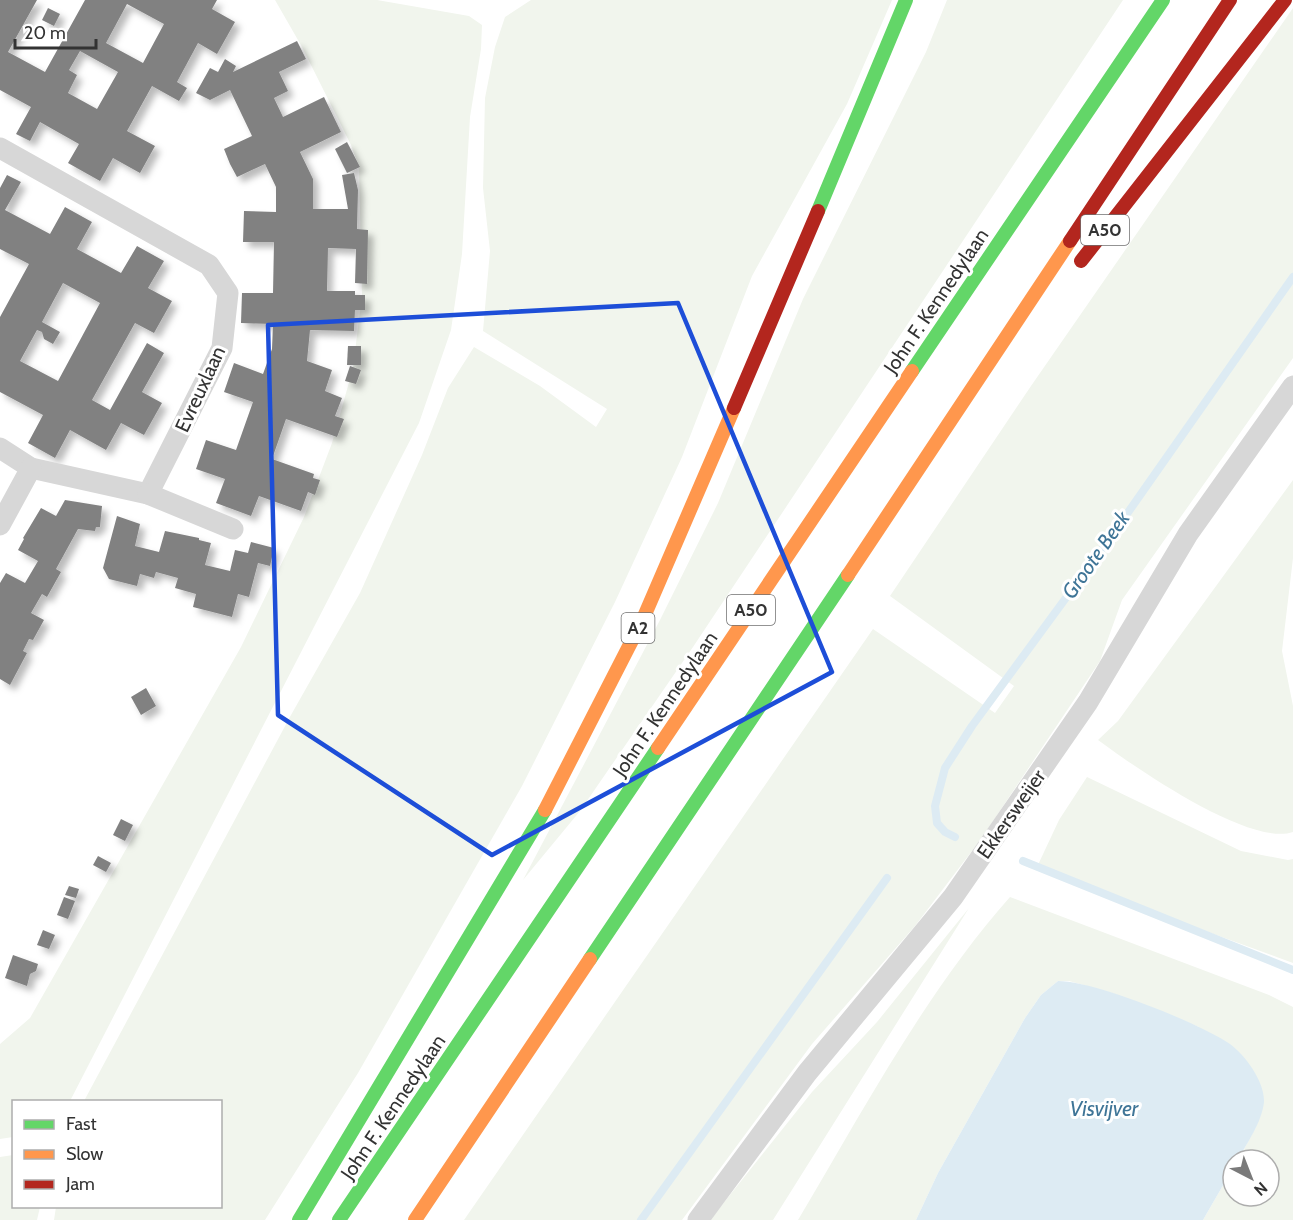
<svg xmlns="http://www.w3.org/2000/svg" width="1293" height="1220" viewBox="0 0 1293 1220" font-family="Cabin,sans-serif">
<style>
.green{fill:#f1f5ed}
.water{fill:#ddebf3}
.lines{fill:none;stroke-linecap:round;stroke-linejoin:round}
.stream{stroke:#ddebf3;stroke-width:8}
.building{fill:#818181;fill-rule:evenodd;filter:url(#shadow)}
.street{stroke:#d7d7d7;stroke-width:21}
.fast{stroke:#63d668;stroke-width:14}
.slow{stroke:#ff974d;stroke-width:14}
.jam{stroke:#b3261e;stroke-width:14}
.marked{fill:none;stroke:#1d4ed8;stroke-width:4.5;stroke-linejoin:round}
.labels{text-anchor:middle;stroke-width:6;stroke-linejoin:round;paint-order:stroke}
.shield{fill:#fff;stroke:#707070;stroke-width:1.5}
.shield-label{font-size:18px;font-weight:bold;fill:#333}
.street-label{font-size:20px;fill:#333;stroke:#fff}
.water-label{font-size:21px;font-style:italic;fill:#3f7597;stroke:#fff}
</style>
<defs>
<filter id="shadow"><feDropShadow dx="5.5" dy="5.5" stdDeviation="3" flood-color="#0004"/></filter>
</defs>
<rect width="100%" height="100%" fill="#fff"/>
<g class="green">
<path d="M275,0h102l92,16 13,9 -1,24 -11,68 -8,137 -11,76 -32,93 -349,678 -56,1 -1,35 -13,2v-95l30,-26 211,-371 63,-130 28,-74 21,-75 9,-73 -3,-128 -8,-22 -49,-98z"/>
<path d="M531,0h361l-45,104 -95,172 -70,181 -67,145 -93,184 -164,287 -93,147h-211l2,-13 164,-1v-104l-136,-1 207,-386 69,-122 62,-138 26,-67 26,-41 66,39 56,41 11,-18 -124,-78 7,-80 -7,-63 2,-90 10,-51 10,-30z"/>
<path d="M947,0h176l-430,647 -113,164 -57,69 137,-260 58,-117 85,-204 123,-247z"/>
<path d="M1293,8v350l-171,242 -22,61 -119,178 -66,87 -103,118 -130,176h-218l409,-591 122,84 19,-27 -124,-90 141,-210z"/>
<path d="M1293,480v78l-11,93 11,55v126c-44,15 -160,-66 -195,-92l20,-19z"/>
<path d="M1087,777l154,74 47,9 5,-1v104l-236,-86 -20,-10 22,-47z"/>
<path d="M1010,897l259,98 24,12v213h-90l30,-52v28h36v-36h-31l18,-33 -57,-100 -87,-34 -43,-12h-11l-17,14 -16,23 -87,155 -22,47h-118c65,-109 127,-227 212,-323z"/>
<path d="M969,908l-196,312h-63l102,-128 65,-70z"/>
<path d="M13,1155l1,51 26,1 -3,13h-37v-63z"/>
</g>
<path class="water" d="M1058,981c37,0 141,42 172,63 15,11 35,38 34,58 -2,20 -17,41 -26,58h-5v8l-30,52h-287l22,-47 87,-155 16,-23z"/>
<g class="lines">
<g class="stream">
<path d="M955,837l-10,-5 -8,-9 -2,-17 10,-38 27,-42 143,-195 178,-254"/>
<path d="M1023,861l270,109"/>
<path d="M641,1220l246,-342"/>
</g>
</g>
<g class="building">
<path d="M0,0h37l-29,52 37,20 40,-72h132l-5,9 23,13 -18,32 -19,-11 -21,39 10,6 -8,13 -27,-15 -25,45 28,15 -15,27 -27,-15 -13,23 -32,-18 11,-19 -39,-22 -10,19 -14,-7 15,-27 -31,-17zM127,4l37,20 -21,39 -37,-20zM80,51l38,21 -21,37 -29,-16 9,-18 -8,-5z"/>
<path d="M48,8l12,6 -6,12 -12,-6z"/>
<path d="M297,41l9,18 -27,13 9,19 -14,7 9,19 41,-20 17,35 -41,20 13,27v30h35l-6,-34 12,-2 4,17 -1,39 11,1 -1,54 -12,-1 1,-34 -28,-1 -1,43h28v4h10v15h-10l-1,21 -44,-1 -3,31 25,9 -7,21 17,7 -7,18 9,3 -7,18 -51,-18 -14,40 42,15 -1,4 7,2 -5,15 -7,-3 -7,19 -42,-15 -8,20 -35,-13 9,-24 -29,-10 10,-29 30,10 17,-48 -29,-10 10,-29 29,11 9,-25 1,-25 -32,-1 1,-30h31l1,-51h-31l1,-31 32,1v-25l-11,-23 -28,13 -7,-13 -6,-15 28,-13 -22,-46 -20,10 -14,-7 14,-25 8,4 7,-13 11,7 -3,6z"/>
<path d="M347,142l13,25 -13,6 -12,-24z"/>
<path d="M7,175l14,7 -16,28 45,24 15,-27 27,15 -15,27 44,24 16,-27 27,15 -16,27 24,13 -18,32 -19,-10 -43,77 18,10 37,-67 17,10 -22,39 20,11 -18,32 -23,-12 -15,27 -36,-20 -15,28 -27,-15 15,-28 -43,-23v-75l29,-53 -29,-15v-61zM63,283l37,20 -42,78 -38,-20 17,-31 5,2 2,7 9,5 7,-12 -18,-10z"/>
<path d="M348,346h13v19h-14z"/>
<path d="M350,366l11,4 -5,14 -11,-3z"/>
<path d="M65,500l37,6 -2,21h-4l-1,4 -17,-2 -22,40 5,3 -14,25 -5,-3 -11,19 13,7 -11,20 -4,-1 -6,12 4,2 -17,32 -10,-6v-96l6,-10 19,10 13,-22 -20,-11 6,-11 -1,-1 18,-30 15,8z"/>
<path d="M117,516l23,8 -5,22 24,6 6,-21 34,7v2l12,3 -6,22 25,6 5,-21 13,3 3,-11 23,6 -4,18 -12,-3 -9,34 -11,-3 -6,23 -39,-10 3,-13 -21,-6 3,-10 -22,-6 -2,6 -14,-4 -3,12 -28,-7 -6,-11z"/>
<path d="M146,688l10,18 -15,9 -10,-18z"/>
<path d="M121,819l12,6 -8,16 -12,-6z"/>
<path d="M98,856l13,7 -5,9 -13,-7z"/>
<path d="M69,886l10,3 -3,9 -11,-3z"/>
<path d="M64,897l11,4 -7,18 -11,-4z"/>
<path d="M43,930l12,5 -6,14 -12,-4z"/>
<path d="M13,955l25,9 -2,7 -6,3 -3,12 -22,-8z"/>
</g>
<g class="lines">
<g class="street">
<path d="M0,148l209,117 19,28 -6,55 -74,146 -117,-26 -31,-20"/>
<path d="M148,494l85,35"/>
<path d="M0,525l31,-57"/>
<path d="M698,1220l109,-147 146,-176 135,-195 100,-168 105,-148"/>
</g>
<g class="fast">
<path d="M818,211l88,-211"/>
<path d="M912,371l251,-371"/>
<path d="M590,959l258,-384"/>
<path d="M299,1220l246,-410"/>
<path d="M339,1220l319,-472"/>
</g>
<g class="slow">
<path d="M848,575l222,-334"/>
<path d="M658,748l254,-377"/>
<path d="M545,810l98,-191 91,-211"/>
<path d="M415,1220l175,-261"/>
</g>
<g class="jam">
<path d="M1070,241l160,-241"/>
<path d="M1081,261l204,-261"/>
<path d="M734,408l84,-197"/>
</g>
</g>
<path class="marked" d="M678,303l154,369 -340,183 -214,-140 -10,-390z"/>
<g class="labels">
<g class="shield">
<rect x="1081" y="215" width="48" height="30" rx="4.5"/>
<rect x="727" y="595" width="48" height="30" rx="4.5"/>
<rect x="621.5" y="613" width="33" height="30" rx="4.5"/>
</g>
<g class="shield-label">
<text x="1105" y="236">A50</text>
<text x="751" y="616">A50</text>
<text x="638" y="634">A2</text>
</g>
<g class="street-label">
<text transform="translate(936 301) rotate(-56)" y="7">John F. Kennedylaan</text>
<text transform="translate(200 389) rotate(-65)" y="7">Evreuxlaan</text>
<text transform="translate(665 704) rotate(-56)" y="7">John F. Kennedylaan</text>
<text transform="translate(1011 814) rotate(-55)" y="7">Ekkersweijer</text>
<text transform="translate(393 1107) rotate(-56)" y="7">John F. Kennedylaan</text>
</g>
<g class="water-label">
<text transform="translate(1096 555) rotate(-55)" y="7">Groote Beek</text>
<text x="1104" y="1116">Visvijver</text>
</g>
</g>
<rect x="12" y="1100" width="210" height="108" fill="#ffffff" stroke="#adadad" stroke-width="1.5"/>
<rect x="24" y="1120" width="30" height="9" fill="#63d668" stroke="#adadad" stroke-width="1.5"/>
<text x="66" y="1130" font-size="18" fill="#333333">Fast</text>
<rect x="24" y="1150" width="30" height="9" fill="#ff974d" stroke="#adadad" stroke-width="1.5"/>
<text x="66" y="1160" font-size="18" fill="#333333">Slow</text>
<rect x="24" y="1180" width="30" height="9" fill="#b3261e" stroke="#adadad" stroke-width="1.5"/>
<text x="66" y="1190" font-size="18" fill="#333333">Jam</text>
<g transform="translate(1251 1178) rotate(138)"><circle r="28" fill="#ffffff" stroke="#adadad" stroke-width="1.5"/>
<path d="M0-4.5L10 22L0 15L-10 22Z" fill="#7a7a7a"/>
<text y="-9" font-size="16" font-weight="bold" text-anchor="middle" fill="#333333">N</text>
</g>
<path d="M15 39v9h81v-9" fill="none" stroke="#333333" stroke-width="3"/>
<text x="24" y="39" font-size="18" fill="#333333" stroke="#ffffff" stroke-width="4.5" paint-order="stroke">20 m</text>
</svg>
